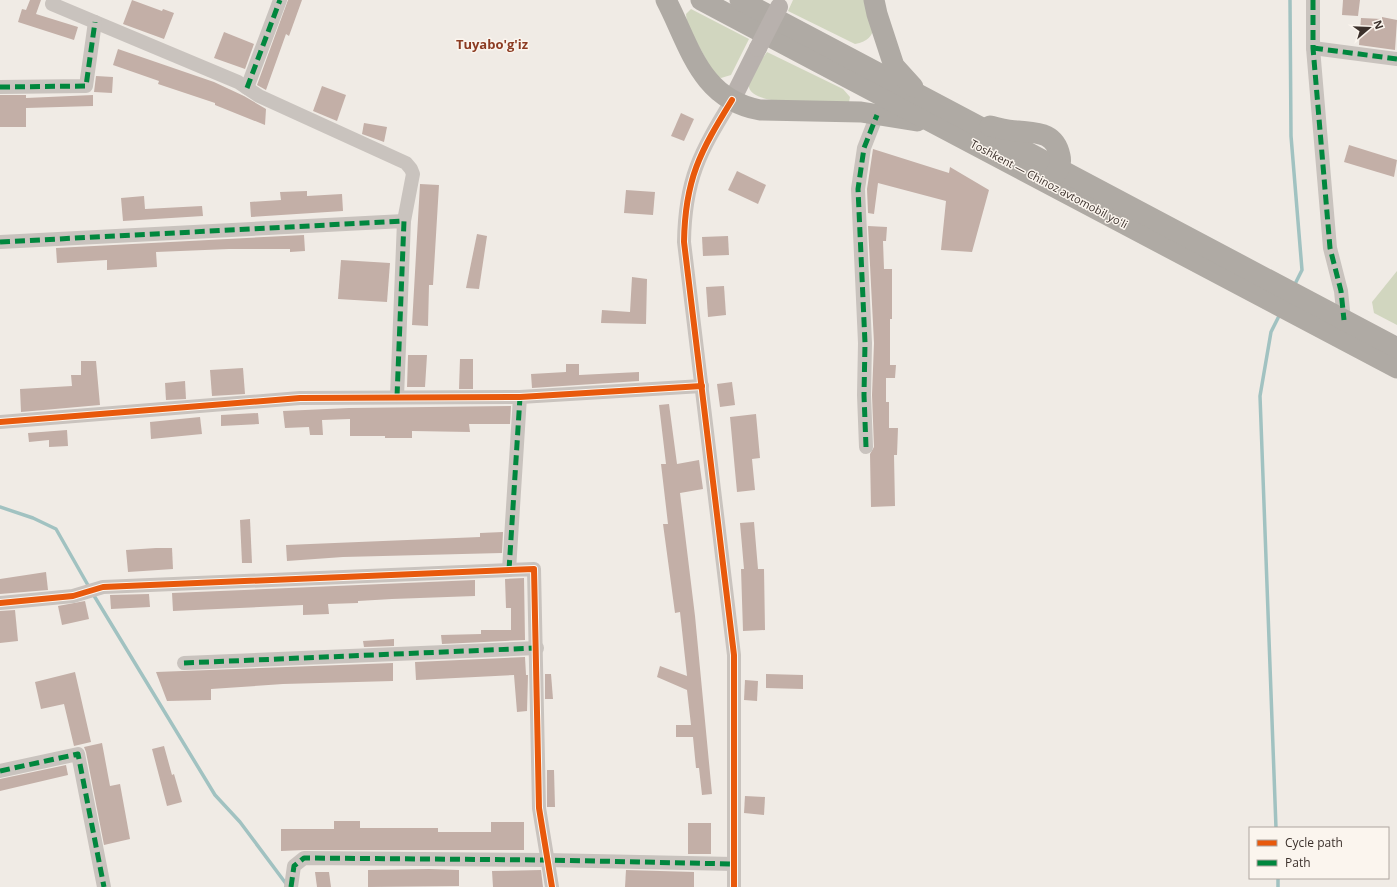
<svg xmlns="http://www.w3.org/2000/svg" width="1397" height="887" viewBox="0 0 1397 887" font-family="'Open Sans',sans-serif">
<style>
.green{fill:#d1d6bf}
.lines{fill:none;stroke-linecap:round;stroke-linejoin:round}
.stream{stroke:#a1c2c1;stroke-width:3.5}
.building{fill:#c3afa7}
.minor{stroke:#c9c3be;stroke-width:14}
.major{stroke:#b8b1ad;stroke-width:18}
.highway{stroke:#afaaa4;stroke-width:21}
.major-bridge{stroke:#b8b1ad;stroke-width:18}
.quiet{stroke:#00873e;stroke-width:5;stroke-dasharray:10 5;stroke-linecap:butt}
.cycleway-casing{stroke:#fbf5ee;stroke-width:8}
.cycleway{stroke:#e8590c;stroke-width:6}
.labels{text-anchor:middle;stroke-width:3;stroke-linejoin:round;paint-order:stroke}
.street-label{font-size:11px;fill:#3b302b;stroke:#fbf5ee}
.quarter-label{font-size:13px;font-weight:bold;fill:#8c3b22;stroke:#fbf5ee}
</style>
<rect width="100%" height="100%" fill="#f0ebe5"/>
<g class="green">
<path d="M793,0h76c3,20 13,39 -14,44l-67,-33z"/>
<path d="M691,9l58,30 -18,36 -10,3 -6,-2 -28,-52 -1,-10z"/>
<path d="M767,52l76,37 7,8 -1,5c-18,0 -96,6 -100,-15 -3,-11 12,-26 18,-35z"/>
<path d="M1397,271v54l-23,-12 -2,-11z"/>
</g>
<g class="lines">
<g class="stream">
<path d="M1290,0l1,136 11,134 -8,16"/>
<path d="M0,507l33,11 23,11 33,58"/>
<path d="M93,594l122,201 25,27 47,63"/>
<path d="M1276,828l-16,-432 11,-64 9,-18"/>
<path d="M1278,878v9"/>
</g>
</g>
<g class="building">
<path d="M30,0h11l-5,14 42,13 -4,13 -56,-18 4,-13 4,1z"/>
<path d="M132,0l30,11 1,-2 11,4 -10,26 -41,-15z"/>
<path d="M288,0h14l-13,36 -3,-2 -20,56 -9,-5z"/>
<path d="M1343,0h17l-2,16 -16,-1z"/>
<path d="M1382,17l15,3 -2,30 -36,-5 2,-27 21,1z"/>
<path d="M224,32l30,12 -9,25 -31,-11z"/>
<path d="M118,49l96,33 30,14 22,13 -1,16 -50,-20v-2l-57,-19 1,-3 -46,-16z"/>
<path d="M96,76l17,1 -1,16 -18,-1z"/>
<path d="M322,86l24,9 -9,26 -24,-10z"/>
<path d="M0,95h26v3l67,-3v11l-67,2v19h-26z"/>
<path d="M681,113l13,6 -10,22 -13,-5z"/>
<path d="M364,123l23,4 -3,15 -22,-8z"/>
<path d="M1349,145l48,15 -3,17 -50,-15z"/>
<path d="M873,149l76,24 1,-6 39,23 -17,62 -31,-2 5,-49 -68,-18 -4,31 -6,-1 -1,-24z"/>
<path d="M737,171l29,14 -8,19 -30,-14z"/>
<path d="M420,184l19,1 -6,100h-4l-1,41 -16,-1z"/>
<path d="M626,190l29,2 -2,23 -29,-2z"/>
<path d="M307,191v5l35,-2 1,17 -92,6 -1,-15 31,-2 -1,-8z"/>
<path d="M144,196l1,13 57,-3 1,10 -80,5 -2,-23z"/>
<path d="M868,226l19,1 -1,14h-3l1,28h8v50h-2v46h6l-1,13h-9v24h3v26h9l-1,27h-3l1,51 -24,1 -1,-53 4,-7 -2,-52 2,-52z"/>
<path d="M477,234l10,2 -8,53 -13,-1z"/>
<path d="M304,235l1,16 -15,1v-3h-61l-73,3 1,15 -50,3v-10l-50,3 -1,-15z"/>
<path d="M728,236l1,19 -26,1 -1,-19z"/>
<path d="M341,260l49,3 -3,39 -49,-3z"/>
<path d="M632,277l15,2 -1,45 -45,-1 1,-13 28,2z"/>
<path d="M724,286l2,29 -18,2 -2,-30z"/>
<path d="M408,355h19l-2,32h-18z"/>
<path d="M460,359h13v30h-14z"/>
<path d="M81,361h15l4,44 -79,7 -1,-23 52,-3 -1,-11h10z"/>
<path d="M566,364h13v11l60,-3v9l-107,7 -1,-14 35,-2z"/>
<path d="M243,368l2,26 -33,2 -2,-26z"/>
<path d="M185,381l1,18 -20,1 -1,-17z"/>
<path d="M732,382l3,23 -15,2 -3,-23z"/>
<path d="M669,404l8,60 22,-4 4,29 -23,4 15,123 17,178 -10,1 -3,-27h-3l-3,-31h-17v-12h15l-4,-35 -30,-13 3,-11 27,10 -7,-64 -5,1 -12,-89h5l-7,-60h5l-7,-59z"/>
<path d="M511,406l-1,18h-41l1,8 -58,-1v7h-27v-2h-35v-17l-28,1 1,15h-13l-1,-8 -24,1 -2,-17 66,-3z"/>
<path d="M258,413l1,11 -38,2v-11z"/>
<path d="M756,414l4,44 -8,1 3,31 -18,2 -7,-75z"/>
<path d="M200,417l2,17 -51,5 -1,-17z"/>
<path d="M67,430l1,16 -19,1v-7l-20,2 -1,-9z"/>
<path d="M250,519l2,44h-10l-2,-43z"/>
<path d="M754,522l4,47h6l1,61 -22,1 -2,-62h3l-4,-46z"/>
<path d="M503,532l-1,21 -159,4 -56,4 -1,-16 194,-8v-4z"/>
<path d="M156,548h16l1,21 -45,3 -2,-22z"/>
<path d="M46,572l2,18 -48,4v-15z"/>
<path d="M524,578l1,62 -83,4 -1,-9 40,-1v-4h30v-22h-5l-1,-29z"/>
<path d="M475,580v16l-83,3 -34,2v2l-30,1 1,10 -26,1v-10l-130,6 -1,-18z"/>
<path d="M149,594l1,13 -39,2 -1,-14z"/>
<path d="M85,601l4,18 -27,6 -4,-19z"/>
<path d="M15,610l3,31 -18,2v-32z"/>
<path d="M394,639v7l-30,1 -1,-6z"/>
<path d="M525,657l1,18h2l-1,36 -10,1 -3,-37 -98,5 -1,-18z"/>
<path d="M393,663v18l-110,3 -72,5v11l-44,1 -11,-29z"/>
<path d="M75,672l16,70 -17,4 -10,-42 -23,5 -6,-27z"/>
<path d="M545,674h6l2,25h-8z"/>
<path d="M766,674l37,1v14l-37,-1z"/>
<path d="M745,680l13,1 -1,20 -13,-1z"/>
<path d="M102,743l8,43 10,-2 10,55 -26,6 -18,-93 -2,-5z"/>
<path d="M164,746l8,29 2,-1 8,28 -15,4 -15,-57z"/>
<path d="M66,765l2,10 -68,16v-12z"/>
<path d="M547,770h7l1,37h-8z"/>
<path d="M745,796l20,1 -1,18 -20,-2z"/>
<path d="M334,821h26v7h78v4h53v-10h33v28h-220l-23,1v-22h53z"/>
<rect x="688" y="823" width="23" height="31"/>
<path d="M429,869l30,1v16l-91,1v-17z"/>
<path d="M541,870l2,17h-50l-1,-16z"/>
<path d="M626,870l68,2v15h-69z"/>
<path d="M315,872h14l2,15h-14z"/>
</g>
<g class="lines">
<g class="minor">
<path d="M54,0l-2,4 186,78 21,14 147,67 5,6 2,5 -9,47"/>
<path d="M1313,0v48l17,200 11,43 3,29"/>
<path d="M1313,48l84,11"/>
<path d="M0,87l86,-1 9,-64"/>
<path d="M247,88l33,-88"/>
<path d="M732,100c-32,52 -47,79 -48,142l50,413v232"/>
<path d="M0,242l404,-21 -7,176"/>
<path d="M0,422l300,-24 220,-1 182,-11"/>
<path d="M866,447l-2,-52 1,-52 -7,-154 6,-41 13,-33"/>
<path d="M509,570l11,-173"/>
<path d="M0,603l73,-7 30,-9 431,-18 5,239 13,79"/>
<path d="M184,663l353,-15"/>
<path d="M0,771l78,-17 26,133"/>
<path d="M291,887l3,-21 10,-8 243,2 186,4"/>
</g>
<path class="major" d="M732,100l26,-52"/>
<g class="highway">
<path d="M666,0c24,46 34,99 94,110l101,2 56,9"/>
<path d="M701,0l696,368"/>
<path d="M740,0l657,348"/>
<path d="M874,0l3,14 17,52 19,21"/>
<path d="M990,126c9,2 19,5 28,5 19,2 37,1 42,25 2,9 -2,16 -8,22"/>
</g>
<path class="major-bridge" d="M758,48l21,-41"/>
<g class="quiet">
<path d="M1313,0v48l17,200 11,43 3,29"/>
<path d="M1313,48l84,11"/>
<path d="M0,87l86,-1 9,-64"/>
<path d="M247,88l33,-88"/>
<path d="M0,242l404,-21 -7,176"/>
<path d="M866,447l-2,-52 1,-52 -7,-154 6,-41 13,-33"/>
<path d="M509,570l11,-173"/>
<path d="M184,663l353,-15"/>
<path d="M0,771l78,-17 26,133"/>
<path d="M291,887l3,-21 10,-8 243,2 186,4"/>
</g>
<defs>
<g id="cycleway">
<path d="M732,100c-32,52 -47,79 -48,142l50,413v232"/>
<path d="M0,422l300,-24 220,-1 182,-11"/>
<path d="M0,603l73,-7 30,-9 431,-18 5,239 13,79"/>
</g>
</defs>
<use href="#cycleway" class="cycleway-casing"/>
<use href="#cycleway" class="cycleway"/>
</g>
<g class="labels">
<g class="street-label">
<text transform="translate(1049 184) rotate(28)" y="4">Toshkent — Chinoz avtomobil yoʻli</text>
</g>
<g class="quarter-label">
<text x="492" y="49">Tuyabo'g'iz</text>
</g>
</g>
<rect x="1249" y="827" width="140" height="52" fill="#fbf5ee" stroke="#aea6a0"/>
<rect x="1257" y="840" width="20" height="6" fill="#e8590c" stroke="#aea6a0"/>
<text x="1285" y="847" font-size="12" fill="#3b302b">Cycle path</text>
<rect x="1257" y="860" width="20" height="6" fill="#00873e" stroke="#aea6a0"/>
<text x="1285" y="867" font-size="12" fill="#3b302b">Path</text>
<g transform="translate(1369 28) rotate(71)" stroke="#fbf5ee" stroke-width="3" paint-order="stroke">
<path d="M0-3L7 15L0 10L-7 15Z" fill="#3b302b"/>
<text y="-6" font-size="11" font-weight="bold" text-anchor="middle" fill="#3b302b">N</text>
</g>
</svg>
